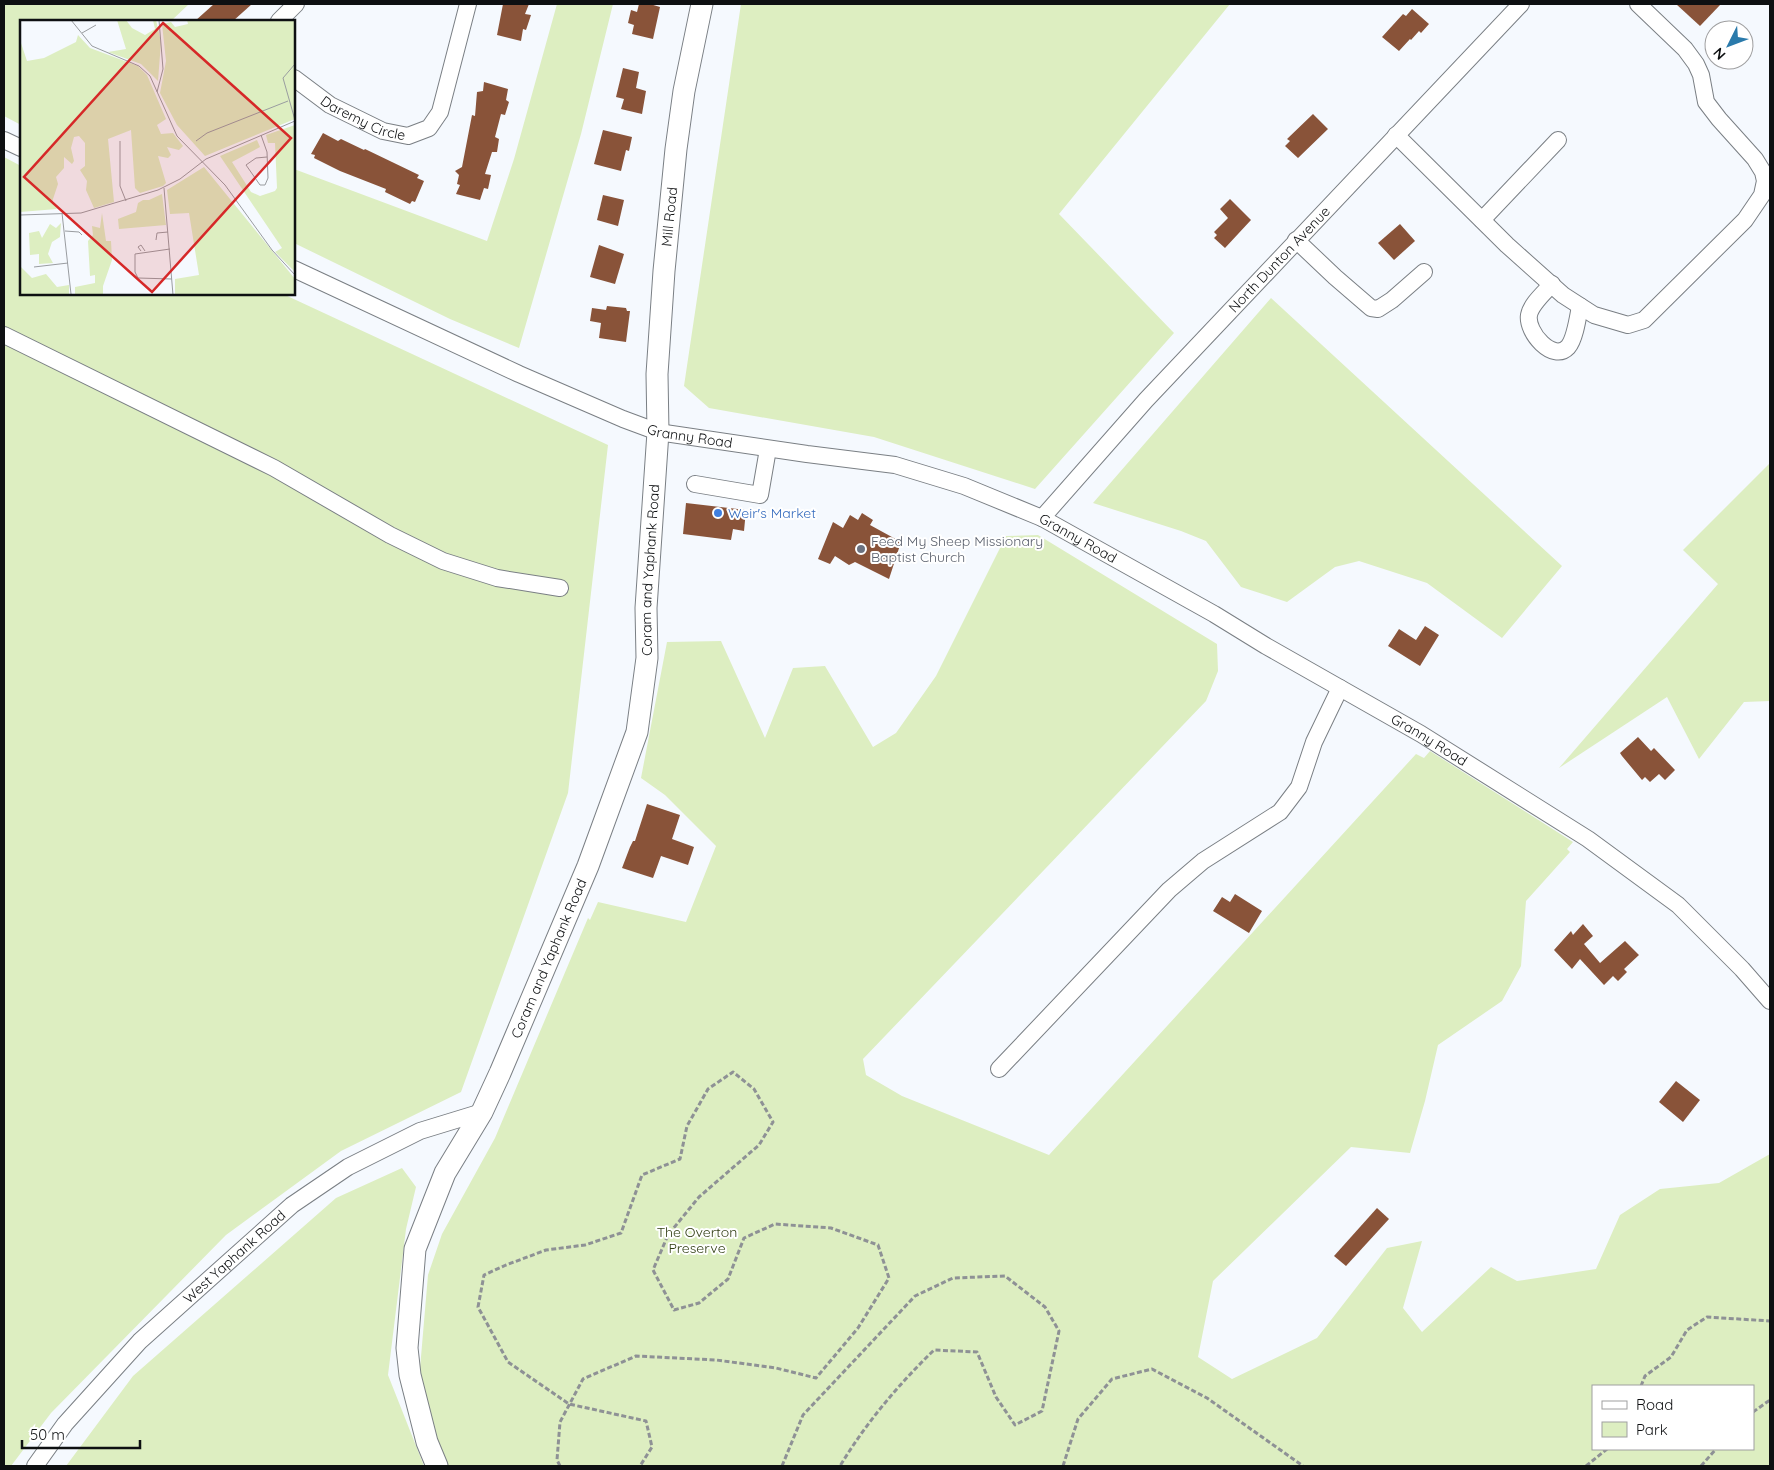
<svg xmlns="http://www.w3.org/2000/svg" width="1774" height="1470" viewBox="0 0 1774 1470" font-family="Quicksand,sans-serif">
<style>
.green{fill:#ddeec1;fill-rule:evenodd}
.building{fill:#895339}
.lines{fill:none;stroke-linecap:round;stroke-linejoin:round}
.minor-casing{stroke:#7a7f84;stroke-width:18}
.major-casing{stroke:#7a7f84;stroke-width:23}
.path{stroke:#8e9195;stroke-width:3;stroke-dasharray:5 2.5;stroke-linecap:butt}
.minor{stroke:#fff;stroke-width:16}
.major{stroke:#fff;stroke-width:21}
.shop-dot{fill:#3f7fe0;stroke:#fff;stroke-width:2}
.worship-dot{fill:#6b7280;stroke:#fff;stroke-width:2}
.labels{text-anchor:middle;stroke-width:4;stroke-linejoin:round;paint-order:stroke}
.street-label{font-size:14px;fill:#0e1012;stroke:#fff}
.shop-label{font-size:14px;fill:#366cbe;stroke:#fff;text-anchor:start}
.worship-label{font-size:14px;fill:#5b616d;stroke:#fff;text-anchor:start}
.park-label{font-size:14px;fill:#303d12;stroke:#fff}
.inset-road{fill:none;stroke:#999ca0;stroke-width:1}
.view{fill:#d62828;fill-opacity:0.15;stroke:#d62828;stroke-width:2.5}
.inset-edge{fill:none;stroke:#0e1012;stroke-width:2.5}
</style>
<rect width="100%" height="100%" fill="#f5f9fe"/>
<g class="green">
<path d="M4,4h185l-18,17h-150v104l-17,-9z"/>
<path d="M557,4h56l-32,130 -62,214 -69,-29 -156,-76v-74l193,72 27,-82z"/>
<path d="M741,4h489l-171,210 115,119 -139,156 -161,-52 -165,-29 -25,-22z"/>
<path d="M4,157l17,9v128h262l325,151 -40,348 -107,299 -120,59 -115,84 -175,178 -40,53h-7z"/>
<path d="M1271,298l291,268 -60,72 -75,-55 -68,-22 -24,6 -48,35 -46,-15 -35,-46 -25,-10 -88,-28z"/>
<path d="M1770,463v238l-26,1 -45,57 -32,-62 -108,71 159,-184 -35,-34z"/>
<path d="M1038,535l179,109 1,27 -12,30 -343,358 3,16 36,21 147,59 367,-401 8,4 6,-7 143,91 -6,7 3,3 -44,49 -5,65 -19,35 -64,44 -13,56 -15,52 -59,-6 -138,134 -15,76 34,22 85,-41 70,-90 35,-7 -19,67 19,24 69,-65 26,14 79,-12 24,-54 40,-26 59,-6 51,-29v312h-1325l-26,-86 9,-105 14,-41 53,-96 93,-220 2,2 8,-18 88,20 30,-76 -51,-51 -24,-17 26,-136 54,-1 44,97 28,-70 32,-2 48,81 23,-14 40,-57 70,-140zM1593,1386h160v63h-160z"/>
<path d="M402,1168l14,19 -10,42 -18,146 36,91h-358l67,-90 203,-178z"/>
</g>
<g class="building">
<path d="M214,4h38l-19,17h-38z"/>
<path d="M503,4h26l-4,10 6,1 -5,15 -3,-1 -2,12 -24,-6z"/>
<path d="M639,4h11l10,3 -7,32 -21,-5 2,-9 -6,-2 3,-13 6,2z"/>
<path d="M1676,4h45l-21,22z"/>
<path d="M1412,9l17,15 -8,9 -2,-2 -8,9 -1,-1 -11,12 -17,-14 21,-23 3,2z"/>
<path d="M623,68l16,4 -3,16 10,3 -4,23 -21,-5 3,-10 -8,-2z"/>
<path d="M484,82l24,7 -2,11 3,2 -4,13 -4,-1 -6,23 4,2 -2,13h-5l-7,22 6,1 -3,14 -4,-1 -4,12 -24,-6 4,-9 -3,-1 2,-9 -4,-4 7,-4 10,-52 3,1 2,-24 6,-1z"/>
<path d="M1313,114l15,15 -30,29 -13,-12 5,-5 -3,-2z"/>
<path d="M603,130l29,7 -3,14 -3,-1 -5,21 -27,-7z"/>
<path d="M323,133l15,8 3,-2 23,11 1,-1 54,26 -2,3 7,3 -9,21 -3,-1 -2,3 -25,-12 1,-3 -46,-18 -26,-13 1,-3 -4,-1z"/>
<path d="M603,195l21,5 -6,26 -21,-6z"/>
<path d="M1230,199l21,21 -26,28 -11,-10 3,-3 -3,-3 14,-14 -8,-9z"/>
<path d="M1400,224l15,17 -21,19 -16,-17z"/>
<path d="M599,245l25,9 -9,30 -25,-7z"/>
<path d="M607,306l19,2 1,3h3l-4,31 -27,-4 2,-15 -11,-2 2,-13 14,2z"/>
<path d="M686,503l60,7 -2,21 -11,-2 -2,11 -48,-6z"/>
<path d="M862,513l11,7 -3,5 31,17 -12,37 -34,-17 -6,3 -14,-9 -5,8 -12,-5 15,-37 10,6 7,-13 8,5z"/>
<path d="M1425,626l14,9 -19,31 -32,-20 11,-17 17,11z"/>
<path d="M1638,737l13,14 3,-3 21,22 -10,10 -6,-6 -9,8 -5,-5 -3,3 -20,-24 -2,-3z"/>
<path d="M647,804l33,11 -8,24 22,8 -6,18 -27,-9 -8,22 -31,-10 8,-21 3,-6h2z"/>
<path d="M1235,894l27,17 -13,22 -36,-22 9,-14 8,5z"/>
<path d="M1583,924l10,12 -9,8 16,19 25,-22 14,14 -15,14 3,3 -9,9 -5,-5 -9,9 -24,-26 -8,10 -18,-19 17,-19 2,4z"/>
<path d="M1676,1081l24,19 -17,22 -24,-20z"/>
<path d="M1377,1208l12,11 -43,47 -12,-10z"/>
</g>
<g class="lines">
<defs>
<g id="minor">
<path d="M279,21l17,-17"/>
<path id="s1" d="M294,78l36,27 53,26 25,5 21,-8 11,-16 28,-108"/>
<path d="M1396,135l111,110 56,50 31,20 34,10 16,-5 101,-100 17,-25 3,-14 -2,-9 -8,-13 -36,-40 -13,-17 -5,-27 -5,-11 -11,-15 -47,-45"/>
<path d="M4,140l17,8"/>
<path d="M1482,220l76,-80"/>
<path d="M1296,240l39,37 36,31 7,1 14,-9 32,-28"/>
<path id="s2" d="M294,269l225,105 104,45 35,13 149,22 88,11 69,21 78,32 172,96 52,32 155,88 167,105 90,66 64,64 28,32"/>
<path d="M1552,284c-8,9 -21,20 -23,31 -3,17 24,48 39,32 7,-8 10,-30 12,-41"/>
<path d="M4,335l270,133 116,67 53,26 54,17 63,10"/>
<path d="M695,484l65,11 8,-46"/>
<path id="s3" d="M1042,518l104,-118 375,-396"/>
<path d="M999,1069l170,-179 34,-29 77,-49 19,-25 15,-45 26,-54"/>
<path id="s4" d="M35,1466l30,-42 75,-83 152,-136 56,-38 72,-36 62,-19"/>
</g>
<g id="major">
<path id="s5" d="M437,1466l-10,-24 -17,-67 -3,-27 8,-99 30,-76 37,-61 18,-39 88,-207 49,-134 10,-74 -1,-50 12,-176 -1,-58 7,-103 12,-122 8,-58 18,-87"/>
</g>
</defs>
<use href="#minor" class="minor-casing"/>
<use href="#major" class="major-casing"/>
<g class="path">
<path d="M1641,1386l4,-10 26,-19 16,-27 20,-13 63,4"/>
<path d="M1753,1412l17,-12"/>
<path d="M560,1466l-3,-6 3,-38 23,-43 53,-23 80,4 60,8 40,10 42,-50 31,-50 -11,-33 -47,-17 -56,-4 -31,14 -16,41 -29,24 -25,7 -21,-40 15,-35 31,-38 60,-52 14,-23 -19,-33 -21,-17 -25,17 -21,37 -7,33 -38,16 -21,58 -36,12 -39,5 -40,15 -22,10 -6,32 30,55 61,42 77,17 6,26 -12,19"/>
<path d="M782,1466l21,-51 112,-119 38,-18 52,-2 40,31 14,24 -17,80 -27,14 -19,-28 -19,-45 -43,-2c-36,35 -68,73 -94,116"/>
<path d="M1063,1466l15,-47 34,-40 40,-10 55,29 96,68"/>
<path d="M1586,1466l21,-17"/>
<path d="M1701,1466l15,-17"/>
</g>
<use href="#minor" class="minor"/>
<use href="#major" class="major"/>
</g>
<circle class="shop-dot" cx="718" cy="513" r="5"/>
<circle class="worship-dot" cx="861" cy="549" r="5"/>
<g class="labels">
<g class="street-label">
<text dy="5" stroke="none"><textPath href="#s1" startOffset="81">Daremy Circle</textPath></text>
<text dy="5" stroke="none"><textPath href="#s5" startOffset="1302">Mill Road</textPath></text>
<text dy="5" stroke="none"><textPath href="#s3" startOffset="351">North Dunton Avenue</textPath></text>
<text dy="5" stroke="none"><textPath href="#s2" startOffset="431">Granny Road</textPath></text>
<text dy="5" stroke="none"><textPath href="#s2" startOffset="836">Granny Road</textPath></text>
<text dy="5" stroke="none"><textPath href="#s5" startOffset="948">Coram and Yaphank Road</textPath></text>
<text dy="5" stroke="none"><textPath href="#s2" startOffset="1241">Granny Road</textPath></text>
<text dy="5" stroke="none"><textPath href="#s5" startOffset="542">Coram and Yaphank Road</textPath></text>
<text dy="5" stroke="none"><textPath href="#s4" startOffset="290">West Yaphank Road</textPath></text>
</g>
<g class="shop-label">
<text x="728" y="518">Weir's Market</text>
</g>
<g class="worship-label">
<text x="871" y="546">Feed My Sheep Missionary<tspan x="871" dy="16">Baptist Church</tspan></text>
</g>
<g class="park-label">
<text x="697" y="1237">The Overton<tspan x="697" dy="16">Preserve</tspan></text>
</g>
</g>
<g transform="translate(20 20)">
<rect width="275" height="275" fill="#f5f9fe"/>
<path d="M97,0h9l6,8 13,7 10,-6 -2,-9h3l5,22 -3,39 -17,-17 -33,-12 18,-3zM167,0h108v99l-90,37 -28,-31 -17,-32 6,-32 -4,-37 9,-2 4,5 13,-3zM58,15l12,13 48,18 9,9 19,44 -9,6 4,9 12,-1 10,13 -4,4 -12,-3 4,8 -3,3 -10,-2 8,27 -3,3 -23,7 -5,-5 -4,-58 -23,9 6,63 -20,6 -8,-18 1,-9 -7,-11 5,-4v-23l-6,-7 -5,1 -3,11 3,13 -2,3 -8,-7v11l-8,9 2,7 -6,18 5,7 -37,3v-172l7,21 17,-3 32,-16zM275,105v147l-20,-20 7,-4 -62,-92 37,-16 3,7 -28,15 19,30 9,4 15,-5 2,-3 -2,-45h-7l-2,-8zM184,147l91,112v16h-120v-16l24,-4 -10,-62 -19,1 -3,-24zM142,174l4,31 -47,4 -1,-10 18,-7 2,-9 5,-3h6zM82,193l4,28h5l1,19 -9,26v9h-28v-8l20,-4v-8l-5,1 -2,-35 5,-6 -1,-9 8,2zM41,203l-1,14 -8,5 -4,12 5,9 -14,1v-10l-9,1 -1,-22 10,-2 3,7 8,-14 6,4zM0,246l12,12 14,-4 11,13 12,-2v9l-49,1z" fill="#ddeec1"/>
<path class="inset-road" d="M51,0l21,26 47,20 11,10 27,60 48,49 47,65 23,25M62,13l14,-8M275,44l-12,14 12,42M137,72l6,-23 -4,-49M241,115l6,17 1,26 -3,7h-5l-14,-20 10,-7 11,-1M100,121v45l6,15M176,121l11,-8 81,-32M144,168l9,107M42,193l9,81M0,195l61,-2 77,-23 22,-11 26,-20 89,-38M45,211l14,1 3,3M136,220l1,-7 11,-1M150,229l-35,5v18l3,6 34,1M121,231l-3,-4 3,-2 4,6M14,247l34,-4"/>
<path class="view" d="M143,3l128,115 -139,154 -128,-115z"/>
<rect width="275" height="275" class="inset-edge"/>
</g>
<rect width="1774" height="1470" fill="none" stroke="#0e1012" stroke-width="10"/>
<rect x="1592" y="1385" width="162" height="65" fill="#ffffff" stroke="#9f9fa0"/>
<rect x="1602" y="1401" width="25" height="8" fill="#ffffff" stroke="#9f9fa0"/>
<text x="1636" y="1410" font-size="15" fill="#0e1012">Road</text>
<rect x="1602" y="1422" width="25" height="15" fill="#ddeec1" stroke="#9f9fa0"/>
<text x="1636" y="1435" font-size="15" fill="#0e1012">Park</text>
<g transform="translate(1729 45) rotate(228)"><circle r="24" fill="#ffffff" stroke="#9f9fa0"/>
<path d="M0-4L9 19L0 12L-9 19Z" fill="#2a7aab"/>
<text y="-8" font-size="14" font-weight="bold" text-anchor="middle" fill="#0e1012">N</text>
</g>
<path d="M22 1440v8h118v-8" fill="none" stroke="#0e1012" stroke-width="2.5"/>
<text x="30" y="1440" font-size="15" fill="#0e1012" stroke="#ffffff" stroke-width="4" paint-order="stroke">50 m</text>
</svg>
